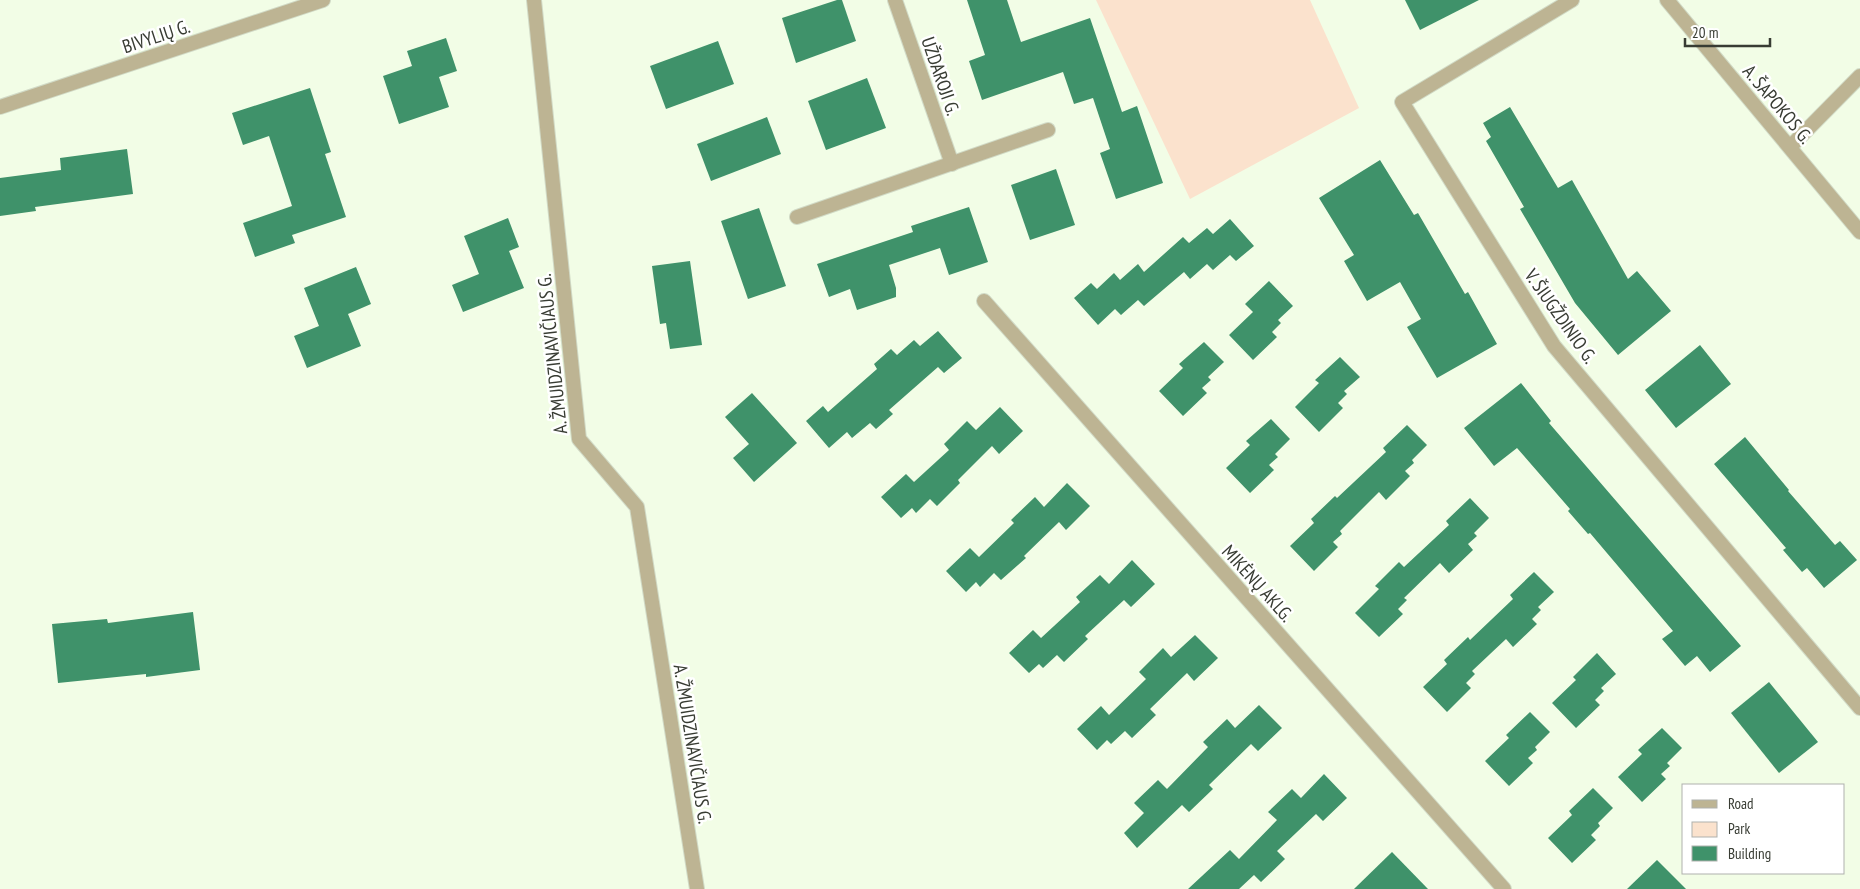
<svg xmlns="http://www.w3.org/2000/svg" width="1860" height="889" viewBox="0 0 1860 889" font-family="'PT Sans Narrow',sans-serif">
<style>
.green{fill:#fbe2cd}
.building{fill:#3f926a}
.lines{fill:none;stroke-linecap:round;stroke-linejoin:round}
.minor-casing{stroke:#d1dac6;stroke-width:16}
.tertiary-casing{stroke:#d1dac6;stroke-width:16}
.minor{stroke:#bdb493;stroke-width:14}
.tertiary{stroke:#bdb493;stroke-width:14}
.labels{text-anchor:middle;stroke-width:5;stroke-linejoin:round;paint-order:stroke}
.street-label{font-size:19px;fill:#383c33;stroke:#fff}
</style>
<rect width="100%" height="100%" fill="#f2fde6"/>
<path class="green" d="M1096,0h214l49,108 -169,91z"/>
<g class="building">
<path d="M837,0h5l14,41 -60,22 -14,-45z"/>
<path d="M967,0h40l14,42 69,-24 32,94 15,-6 26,77 -47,16 -16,-46 10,-4 -17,-51 -19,6 -11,-32 -81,28 -13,-39 16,-6z"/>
<path d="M1405,0h74l-59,30z"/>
<path d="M446,38l11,33 -18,6 10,30 -50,17 -16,-48 29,-10 -5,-15z"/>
<path d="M718,41l16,43 -68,25 -16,-43z"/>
<path d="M867,78l19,50 -60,22 -18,-49z"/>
<path d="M310,88l21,64 -6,2 21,63 -54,18 3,8 -40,14 -12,-34 49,-17 -23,-70 -26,9 -11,-32z"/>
<path d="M1510,107l48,81 14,-8 56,99 9,-8 34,40 -53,44 -43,-52 -55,-94 4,-2 -38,-66 5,-4 -8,-14z"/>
<path d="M767,117l14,37 -70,27 -14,-37z"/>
<path d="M127,149l6,45 -98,13 1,4 -36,5v-38l61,-8 -1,-12z"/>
<path d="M1380,160l34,55 4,-2 47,81 3,-2 29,52 -60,34 -30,-51 14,-8 -21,-37 -33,19 -23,-40 10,-6 -35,-57z"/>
<path d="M1056,169l19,56 -45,15 -19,-55z"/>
<path d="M969,207l19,55 -39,13 -9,-27 -51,17 7,23v9l-39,13 -7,-21 -21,8 -12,-33 96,-32 -2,-6z"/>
<path d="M759,208l27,78 -38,13 -27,-78z"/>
<path d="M508,218l11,29 -10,4 15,37 -61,24 -11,-27 27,-11 -15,-38z"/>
<path d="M1230,219l24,27 -18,15 -6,-6 -17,15 -6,-6 -17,15 -6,-7 -40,34 -6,-6 -17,15 -6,-6 -17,16 -24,-27 17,-15 6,6 17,-16 6,7 18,-16 6,8 39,-35 6,6 18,-15 6,6z"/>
<path d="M690,261l12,84 -32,4 -4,-26 -6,1 -8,-58z"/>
<path d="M356,267l15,37 -23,10 13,32 -54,22 -13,-32 25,-10 -15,-38z"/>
<path d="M1269,281l24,25 -15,14 3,3 -9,9 5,5 -24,23 -24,-25 24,-23 -8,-8z"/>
<path d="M938,331l24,27 -18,15 -6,-6 -49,43 4,4 -17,15 -6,-6 -18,15 -5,-6 -18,16 -23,-27 17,-15 5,6 49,-43 -3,-5 17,-15 6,6 17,-15 6,6z"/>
<path d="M1204,342l20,20 -16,15 3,3 -9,8 5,5 -24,23 -24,-25 24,-23 -4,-4z"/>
<path d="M1700,345l31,39 -55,44 -31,-38z"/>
<path d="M1340,357l20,20 -16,14 3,3 -9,9 5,5 -24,24 -24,-25 24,-24 -4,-3z"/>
<path d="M1521,383l30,38 -2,2 192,223 -31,26 -13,-16 -12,10 -23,-27 11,-8 -83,-98 -2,1 -20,-23 2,-2 -53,-61 -23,18 -30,-38z"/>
<path d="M752,393l45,50 -43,39 -21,-24 16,-14 -24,-27z"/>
<path d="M1000,407l23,24 -24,23 -7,-8 -34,34 2,3 -23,23 -7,-7 -14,14 -4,-5 -11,10 -20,-21 25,-23 8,8 35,-32 -5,-6 23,-23 9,9z"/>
<path d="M1271,419l19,20 -15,15 3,3 -9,8 5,5 -24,23 -24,-25 24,-23 -4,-4z"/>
<path d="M1407,425l20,20 -15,15 2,3 -9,8 5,5 -24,24 -7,-8 -39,39 2,3 -9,8 5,5 -24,24 -24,-25 24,-23 -3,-4 24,-23 2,2 49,-46 -3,-4z"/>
<path d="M1745,437l44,53 -1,1 47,54 5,-4 17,19 -33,28 -17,-20 -5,4 -19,-22 3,-2 -72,-84z"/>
<path d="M1067,483l23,23 -24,24 -7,-8 -35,34 2,2 -25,22 -7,-7 -14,14 -4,-5 -10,10 -20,-21 24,-23 9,9 35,-34 -3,-3 24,-23 9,10z"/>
<path d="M1470,498l19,20 -15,15 3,3 -9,8 5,6 -24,23 -9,-10 -36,35 3,2 -9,9 5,5 -24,23 -24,-24 24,-24 -4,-3 24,-24 5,5 45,-42 -3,-4z"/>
<path d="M1132,560l23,24 -24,23 -7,-7 -39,36 3,3 -24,23 -7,-7 -14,13 -4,-4 -10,9 -20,-20 24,-23 8,8 39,-36 -4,-5 24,-22 9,9z"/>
<path d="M1534,572l20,20 -16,15 3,3 -9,9 5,5 -24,23 -7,-8 -34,32 3,3 -9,9 5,5 -24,24 -24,-25 24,-23 -3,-4 24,-23 2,3 43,-41 -3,-4z"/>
<path d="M193,612l7,58 -54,7v-3l-88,9 -6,-59 55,-5 1,4z"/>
<path d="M1195,635l23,23 -24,23 -7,-8 -37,36 6,6 -24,23 -7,-7 -14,13 -4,-4 -10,10 -20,-21 24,-23 8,9 37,-36 -7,-7 24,-24 8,9z"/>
<path d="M1597,653l19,21 -15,14 3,3 -9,9 5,5 -24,23 -24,-25 24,-23 -3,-3z"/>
<path d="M1769,682l49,60 -39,31 -48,-60z"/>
<path d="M1259,705l23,23 -24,23 -7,-7 -42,41 4,4 -24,23 -7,-7 -45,43 -13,-15 20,-20 -10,-10 24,-23 9,9 41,-42 -5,-5 24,-23 8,9z"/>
<path d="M1530,712l20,20 -15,15 2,3 -9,8 5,5 -24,23 -24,-25 24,-23 -3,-3z"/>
<path d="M1662,728l20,20 -15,15 3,3 -9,8 5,5 -24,23 -24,-25 24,-23 -4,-4z"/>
<path d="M1324,774l23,24 -24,23 -7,-7 -39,37 8,8 -24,23 -7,-7 -15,14h-51l42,-39 9,9 38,-39 -9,-8 24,-23 9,9z"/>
<path d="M1593,788l20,20 -15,15 2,3 -9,9 5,5 -24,23 -24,-25 24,-23 -3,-4z"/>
<path d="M1392,852l36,37h-74z"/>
<path d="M1657,860l29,29h-59z"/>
</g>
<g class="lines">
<defs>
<g id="minor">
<path d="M534,0l45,439 58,68 60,382"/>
<path d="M895,0l57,164"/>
<path d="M1572,0l-170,102 152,244 306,362"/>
<path d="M1790,147l70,-71"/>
<path d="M797,217l251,-87"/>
<path d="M984,301l520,588"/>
</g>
<g id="tertiary">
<path d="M1667,0l193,232"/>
<path d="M0,107l323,-107"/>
</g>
</defs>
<use href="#minor" class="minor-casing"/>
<use href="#tertiary" class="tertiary-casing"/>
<use href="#minor" class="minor"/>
<use href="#tertiary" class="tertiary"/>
</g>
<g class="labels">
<g class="street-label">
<text transform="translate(156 36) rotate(-18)" y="7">BIVYLIŲ G.</text>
<text transform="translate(941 76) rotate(71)" y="7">UŽDAROJI G.</text>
<text transform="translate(1778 104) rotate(50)" y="7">A. ŠAPOKOS G.</text>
<text transform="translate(1561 316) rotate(55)" y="7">V. ŠIUGŽDINIO G.</text>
<text transform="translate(552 354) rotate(-96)" y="7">A. ŽMUIDZINAVIČIAUS G.</text>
<text transform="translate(1258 583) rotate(48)" y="7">MIKĖNŲ AKLG.</text>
<text transform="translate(693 744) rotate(81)" y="7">A. ŽMUIDZINAVIČIAUS G.</text>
</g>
</g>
<rect x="1682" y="784" width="162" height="90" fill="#ffffff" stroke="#afb1ad"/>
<rect x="1692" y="800" width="25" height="8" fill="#bdb493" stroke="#afb1ad"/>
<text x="1728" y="809" font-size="15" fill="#383c33">Road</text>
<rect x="1692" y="822" width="25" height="15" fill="#fbe2cd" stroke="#afb1ad"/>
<text x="1728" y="834" font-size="15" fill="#383c33">Park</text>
<rect x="1692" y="846" width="25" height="15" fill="#3f926a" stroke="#afb1ad"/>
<text x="1728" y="859" font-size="15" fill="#383c33">Building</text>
<path d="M1685 38v8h85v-8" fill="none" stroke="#383c33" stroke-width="2.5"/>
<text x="1692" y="38" font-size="15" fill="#383c33" stroke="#ffffff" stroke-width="4" paint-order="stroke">20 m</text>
</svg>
